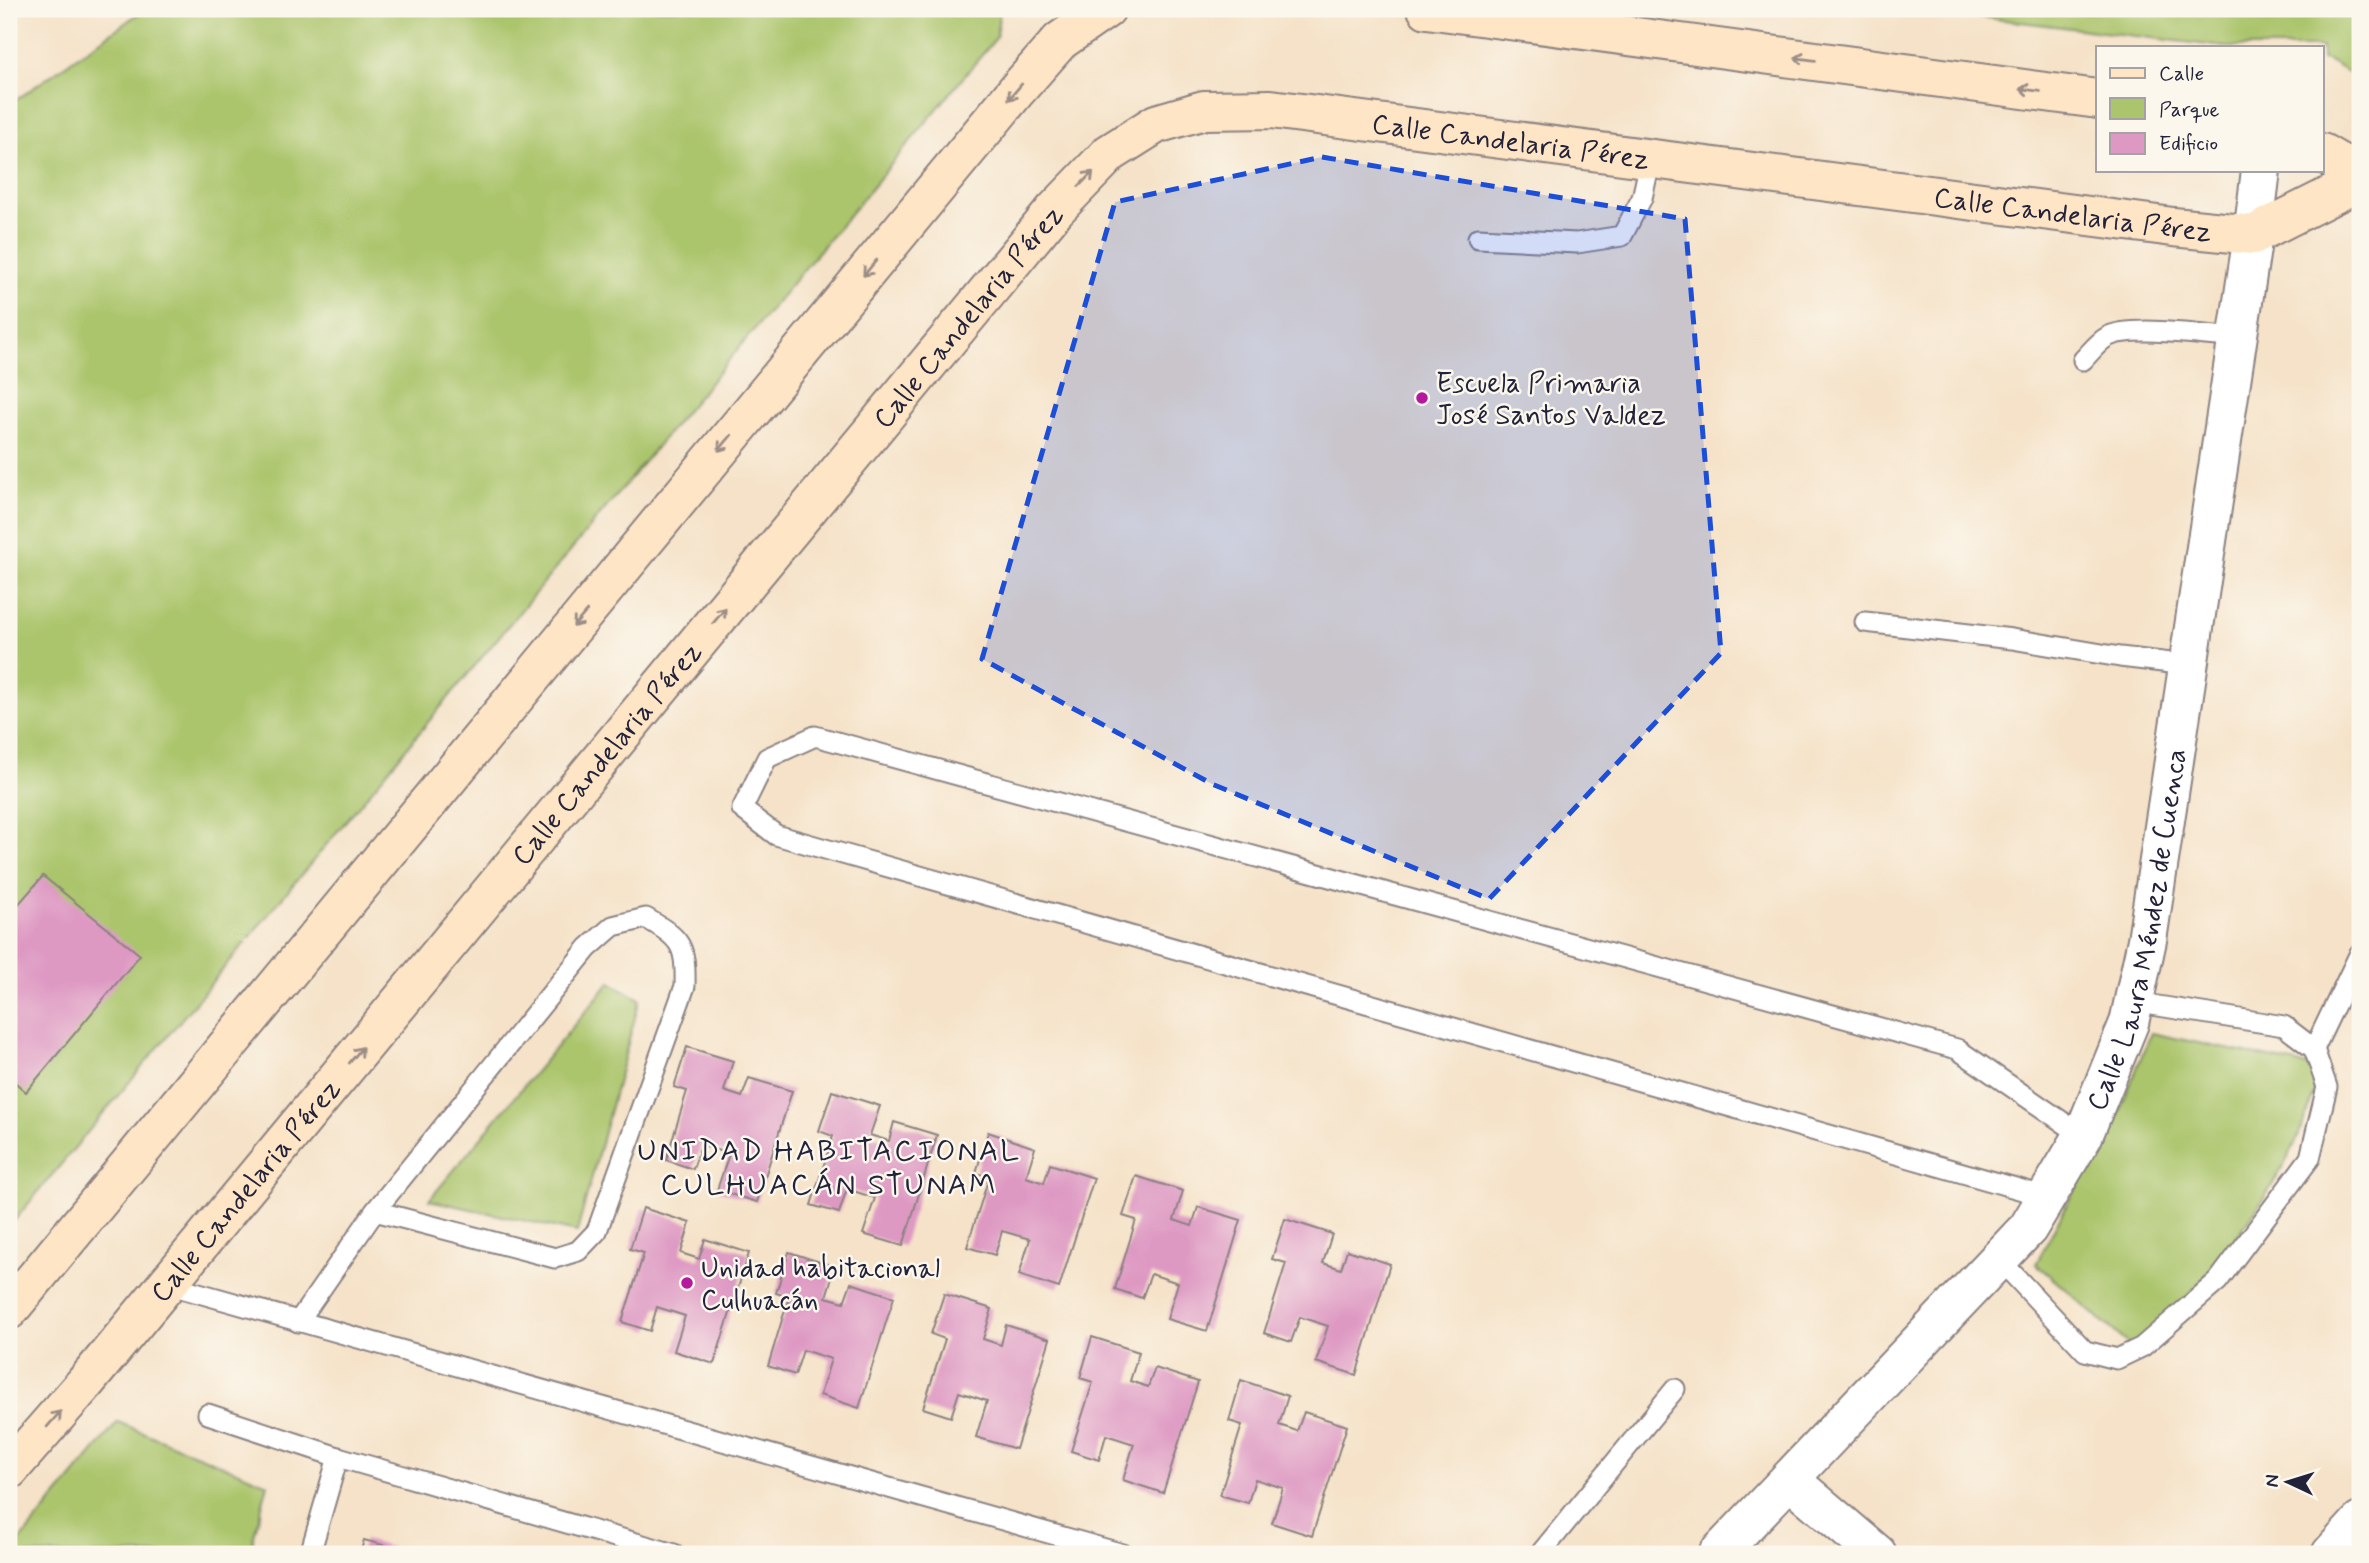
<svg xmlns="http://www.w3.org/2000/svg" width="2369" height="1563" viewBox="0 0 2369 1563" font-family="Mynerve,sans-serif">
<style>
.green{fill:#abc56c;stroke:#667454;stroke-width:2}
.building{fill:#de99c3}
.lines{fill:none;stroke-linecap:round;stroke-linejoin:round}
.lane-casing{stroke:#8c8282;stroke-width:23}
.street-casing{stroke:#8c8282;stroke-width:42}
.secondary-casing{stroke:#8c8282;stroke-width:42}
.lane{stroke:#fff;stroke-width:19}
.street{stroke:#fff;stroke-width:38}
.secondary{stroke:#fee5c5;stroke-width:38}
.oneway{stroke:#9b8d87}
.marked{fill:#1d4ed8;fill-opacity:0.2;stroke:#1d4ed8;stroke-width:5;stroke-dasharray:14 9;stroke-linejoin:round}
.poi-dot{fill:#b5179e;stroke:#fbf7ec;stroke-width:2.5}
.labels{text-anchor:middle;stroke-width:5;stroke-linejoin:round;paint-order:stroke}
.street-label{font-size:28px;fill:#22223b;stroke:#fbf7ec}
.poi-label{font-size:28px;fill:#22223b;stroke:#fbf7ec;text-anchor:start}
.neighbourhood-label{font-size:30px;letter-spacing:2px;fill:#22223b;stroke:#fbf7ec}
</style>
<rect width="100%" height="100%" fill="#fbf7ec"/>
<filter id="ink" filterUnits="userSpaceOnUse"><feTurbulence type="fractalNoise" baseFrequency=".0143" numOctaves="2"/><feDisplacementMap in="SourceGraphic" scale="14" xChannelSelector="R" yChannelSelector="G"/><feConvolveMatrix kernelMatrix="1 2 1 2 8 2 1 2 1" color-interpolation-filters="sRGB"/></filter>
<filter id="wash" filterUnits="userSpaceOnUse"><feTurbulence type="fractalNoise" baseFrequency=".00686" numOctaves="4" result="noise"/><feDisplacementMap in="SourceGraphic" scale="28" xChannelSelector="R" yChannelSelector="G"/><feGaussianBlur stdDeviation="1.57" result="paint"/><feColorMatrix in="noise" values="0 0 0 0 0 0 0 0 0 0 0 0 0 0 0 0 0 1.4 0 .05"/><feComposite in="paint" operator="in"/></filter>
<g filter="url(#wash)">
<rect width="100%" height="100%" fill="#f5e2c8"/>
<g class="green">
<path d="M145,9h855l-4,29 -987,1189v-1122z"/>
<path d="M1915,9h445v70l-33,-19 -5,-1v-12h-97z"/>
<path d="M610,982l30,17 -63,233 -148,-32z"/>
<path d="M2151,1033l171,36c-10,28 -18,58 -32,85 -39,74 -96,137 -152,198l-102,-88 33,-64 49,-85z"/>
<path d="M118,1422l150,62 -19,70h-240z"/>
</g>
<g id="blocks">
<g class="building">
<path d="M43,876l97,79 -114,137 -17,-15v-162z"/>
<path d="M687,1047l46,14 -9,30 18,6 7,-19 43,13 -35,111 -40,-12 12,-36 -28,-9 -8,24 -27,-9 21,-69 -13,-4z"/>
<path d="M832,1091l48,15 -10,29 19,6 5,-19 43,13 -34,111 -40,-12 12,-36 -28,-9 -8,24 -28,-8 22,-69 -14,-5z"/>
<path d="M988,1132l47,16 -9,29 18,6 6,-19 44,14 -35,110 -40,-13 11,-36 -28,-8 -7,24 -28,-8 22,-70 -13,-4z"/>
<path d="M1136,1176l47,15 -9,29 18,6 6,-19 43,13 -34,111 -40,-12 11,-36 -27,-9 -9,24 -27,-9 21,-69 -13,-4z"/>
<path d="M643,1208l47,15 -9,30 18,6 6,-20 44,14 -35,111 -40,-13 11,-35 -28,-9 -7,24 -28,-9 22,-69 -14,-4z"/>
<path d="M1285,1219l47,15 -9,29 18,6 6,-19 43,14 -34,111 -40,-13 12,-36 -28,-9 -9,25 -27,-9 22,-70 -14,-4z"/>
<path d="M789,1252l46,15 -9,30 18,5 7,-19 43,14 -35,111 -39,-13 11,-36 -28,-9 -8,25 -27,-9 21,-69 -13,-4z"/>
<path d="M944,1294l48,15 -9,30 18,6 5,-20 44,14 -34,110 -40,-12 11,-36 -28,-9 -8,25 -28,-9 22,-69 -14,-5z"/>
<path d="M1092,1337l47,15 -9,29 18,6 7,-19 43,14 -35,111 -40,-13 11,-36 -28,-9 -7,25 -28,-9 22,-69 -13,-4z"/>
<path d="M1241,1380l47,16 -9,29 18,6 7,-19 43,14 -35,110 -40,-13 11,-35 -28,-9 -7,24 -28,-8 22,-70 -13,-4z"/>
<path d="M364,1540l49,13v1h-53z"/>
</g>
</g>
</g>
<g filter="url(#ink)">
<use href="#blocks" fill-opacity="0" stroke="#8c8282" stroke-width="2"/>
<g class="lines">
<defs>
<g id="lane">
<path d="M1478,238l99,5 45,-7 20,-38 9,-40"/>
<path d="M2083,360c7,-7 15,-18 24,-23 23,-13 102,-1 131,1"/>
<path d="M1865,622l147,17 108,18 68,8"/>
<path d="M2314,1049l46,-96"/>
<path d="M2047,1197l-1271,-362 -34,-26 25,-51 48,-22 1142,313 126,87"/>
<path d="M1999,1259l86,92 32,8 25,-12 76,-66 92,-123 17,-71 -13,-38 -30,-23 -151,-24"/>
<path d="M167,1284l956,270"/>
<path d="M298,1322l77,-111 213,-263 25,-22 33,-8c35,21 40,26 39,68l-88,245 -19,20 -23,7 -180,-47"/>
<path d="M208,1414l130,43 336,97"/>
<path d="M310,1554l28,-97"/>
<path d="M1540,1554l135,-165"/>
</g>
<g id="street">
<path d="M1790,1480l87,74"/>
<path id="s1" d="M1718,1554l310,-326 55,-92 46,-113 18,-83 106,-705 8,-65"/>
<path d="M2331,1554l29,-32"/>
</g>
<g id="secondary">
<path d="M1427,9l671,90"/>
<path d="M2322,153l38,22"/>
<path d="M9,1310l1007,-1219 44,-50 46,-32"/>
<path id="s2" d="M9,1470l76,-87 970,-1173 55,-57 46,-29 48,-14 67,-1 902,118 80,8 107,-54"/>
</g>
</defs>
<use href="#lane" class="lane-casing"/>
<use href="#street" class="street-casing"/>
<use href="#secondary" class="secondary-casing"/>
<use href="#lane" class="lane"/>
<use href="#street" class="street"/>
<use href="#secondary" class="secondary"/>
</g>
<defs><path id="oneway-shaft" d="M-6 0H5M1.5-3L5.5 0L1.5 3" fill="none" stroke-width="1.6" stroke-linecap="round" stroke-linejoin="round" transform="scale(1.75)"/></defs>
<g class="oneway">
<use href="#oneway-shaft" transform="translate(1805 59) rotate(-172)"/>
<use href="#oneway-shaft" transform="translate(2030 90) rotate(-172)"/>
<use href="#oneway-shaft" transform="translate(1015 92) rotate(130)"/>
<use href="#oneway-shaft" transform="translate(1086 179) rotate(-46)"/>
<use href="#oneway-shaft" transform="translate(870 268) rotate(130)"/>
<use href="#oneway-shaft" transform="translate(725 443) rotate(130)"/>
<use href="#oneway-shaft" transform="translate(719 616) rotate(-50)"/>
<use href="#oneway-shaft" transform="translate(580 619) rotate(130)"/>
<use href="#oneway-shaft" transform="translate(356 1055) rotate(-50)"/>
<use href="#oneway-shaft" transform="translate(54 1419) rotate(-49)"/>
</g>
</g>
<path class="marked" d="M1322,157l363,62 36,434 -232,246 -277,-115 -230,-125 133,-457z"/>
<g class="poi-dot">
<circle cx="1422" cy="398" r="7"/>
<circle cx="687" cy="1283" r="7"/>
</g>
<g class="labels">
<g class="street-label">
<text dy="10" stroke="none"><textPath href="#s2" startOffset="2130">Calle Candelaria Pérez</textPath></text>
<text dy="10" stroke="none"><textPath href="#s2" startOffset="2697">Calle Candelaria Pérez</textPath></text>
<text dy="10" stroke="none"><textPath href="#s2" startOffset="1500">Calle Candelaria Pérez</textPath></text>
<text dy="10" stroke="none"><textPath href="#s2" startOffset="933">Calle Candelaria Pérez</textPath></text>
<text dy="10" stroke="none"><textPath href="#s1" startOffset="772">Calle Laura Méndez de Cuenca</textPath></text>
<text dy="10" stroke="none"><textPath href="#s2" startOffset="366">Calle Candelaria Pérez</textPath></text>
</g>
<g class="poi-label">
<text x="1436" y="392">Escuela Primaria<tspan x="1436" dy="32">José Santos Valdez</tspan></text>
<text x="701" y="1277">Unidad habitacional<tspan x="701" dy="32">Culhuacán</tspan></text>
</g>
<g class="neighbourhood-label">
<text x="829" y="1160">UNIDAD HABITACIONAL<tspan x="829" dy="34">CULHUACÁN STUNAM</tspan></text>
</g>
</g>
<rect width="2369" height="1563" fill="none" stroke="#fbf7ec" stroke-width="35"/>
<rect x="2096" y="46" width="228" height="126" fill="#fbf7ec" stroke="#a4a2a5" stroke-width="2"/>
<rect x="2110" y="68" width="35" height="10" fill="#fee5c5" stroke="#a4a2a5" stroke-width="2"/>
<text x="2159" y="80" font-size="21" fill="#22223b">Calle</text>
<rect x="2110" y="98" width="35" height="21" fill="#abc56c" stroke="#a4a2a5" stroke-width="2"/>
<text x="2159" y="116" font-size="21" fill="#22223b">Parque</text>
<rect x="2110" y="133" width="35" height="21" fill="#de99c3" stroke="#a4a2a5" stroke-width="2"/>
<text x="2159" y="150" font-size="21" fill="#22223b">Edificio</text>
<g transform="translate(2288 1482) rotate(274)" stroke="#fbf7ec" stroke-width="5" paint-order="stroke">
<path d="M0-5L12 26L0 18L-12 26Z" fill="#22223b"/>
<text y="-10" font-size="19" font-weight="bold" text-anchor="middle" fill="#22223b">N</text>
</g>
</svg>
